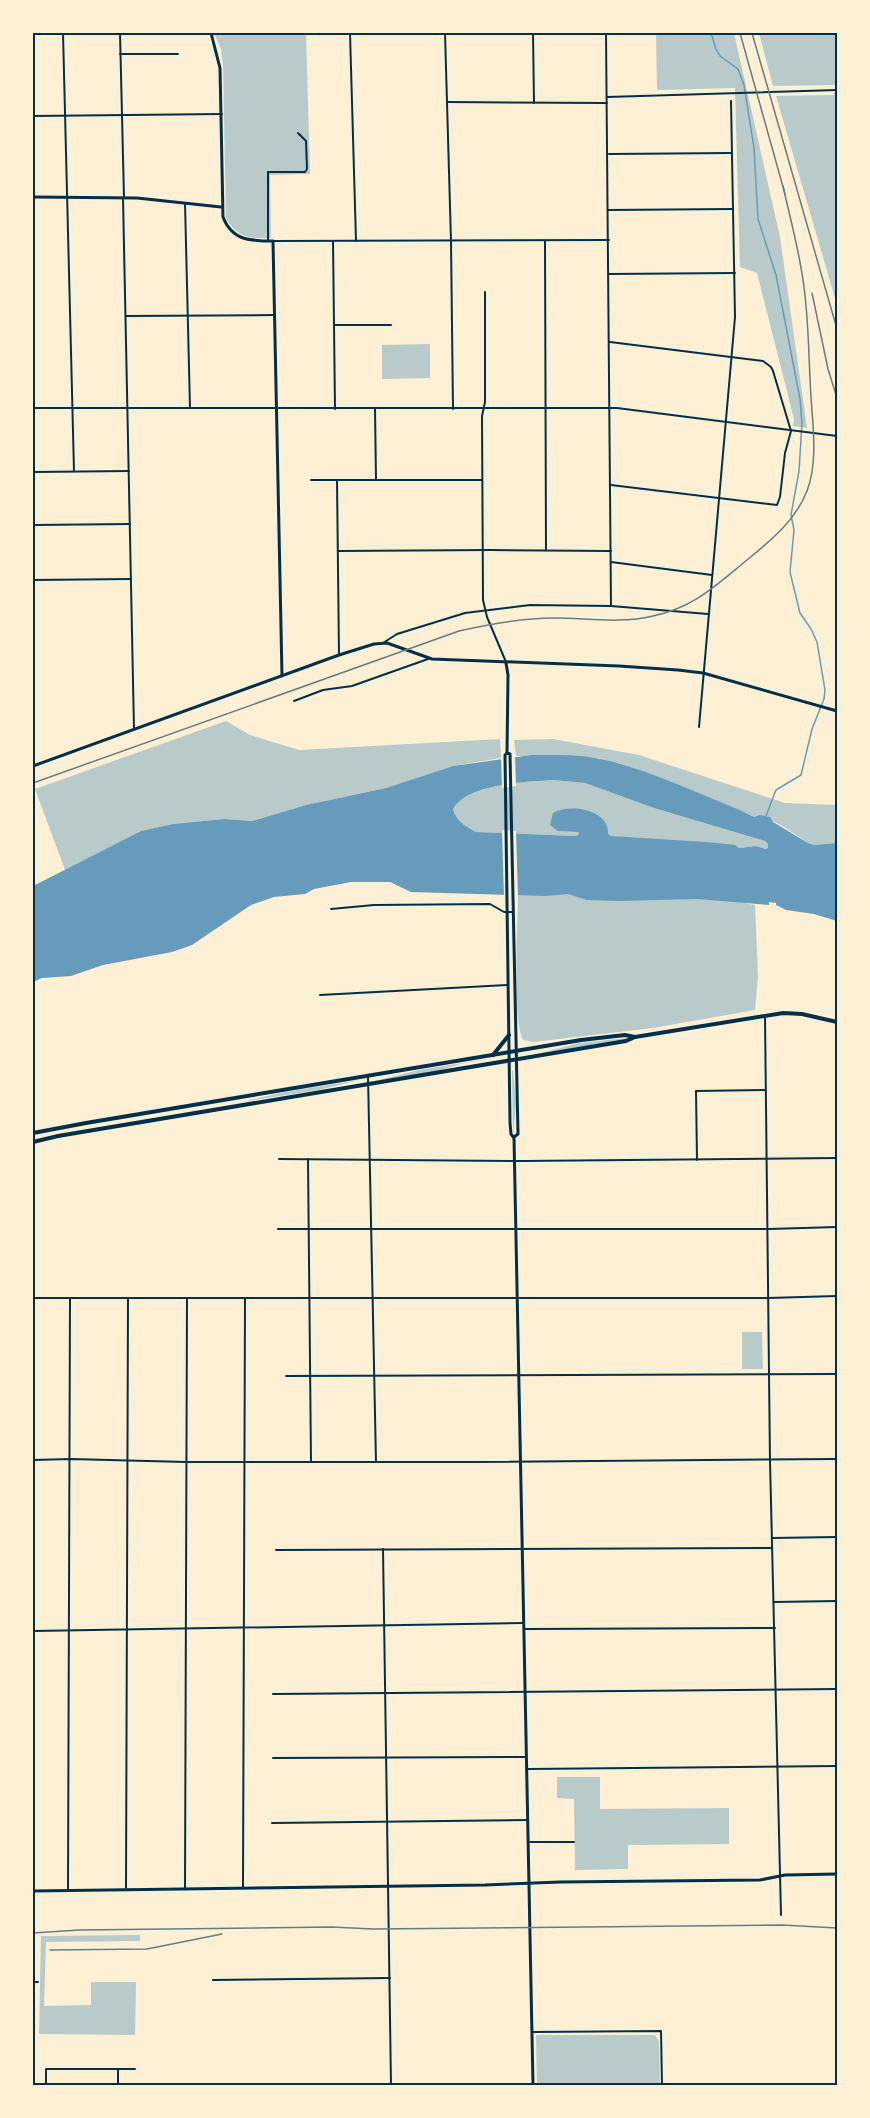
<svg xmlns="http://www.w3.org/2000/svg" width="870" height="2118" viewBox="0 0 870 2118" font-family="'Asap Condensed',sans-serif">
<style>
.green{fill:#b9caca}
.water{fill:#669bbc;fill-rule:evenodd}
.pier{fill:#fdf0d5}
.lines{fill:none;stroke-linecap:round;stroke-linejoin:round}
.stream{stroke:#669bbc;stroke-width:1.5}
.minor{stroke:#003049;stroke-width:2}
.tertiary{stroke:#003049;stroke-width:3}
.secondary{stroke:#003049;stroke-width:3}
.primary{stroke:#003049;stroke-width:4}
.rail{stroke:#657d81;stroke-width:1.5}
.neatline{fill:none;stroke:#003049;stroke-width:2}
</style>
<rect width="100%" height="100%" fill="#fdf0d5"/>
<g class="green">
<path d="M214,33h92l4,141 -40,1 1,63c-20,1 -34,0 -45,-20l-3,-153 -2,-16z"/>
<path d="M656,33h78l46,204 27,191 -14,-2 1,-7 -37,-146 -17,-6 -5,-179 -78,2z"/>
<path d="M759,33h78v52l-64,1z"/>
<path d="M834,92h3v213l-61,-209 58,-1z"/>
<path d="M430,344v34l-48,1v-34z"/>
<path d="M226,721l24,14 49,15 201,-11 1,19 -48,8 -67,22 -80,17 -54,16 -28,-2 -51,5 -32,7 -76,39 -30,-81z"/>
<path d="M553,739l86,16 146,48 52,2v38l-23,2 -6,-2c-12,-8 -40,-29 -54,-26l-14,-7 -141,-52 -83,-2 -2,-16z"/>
<path d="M553,780l32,3 69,25 111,33 3,3v4l-3,1 -9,-3 -17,2 -128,-12 -3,-2 -52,-5 5,2 17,1 1,2 -3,2 -100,-4c-11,-6 -20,-11 -23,-23 15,-26 73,-27 100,-29z"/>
<path d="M518,894h50l18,6 111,-1 38,2 20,4 3,71 -3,34 -102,18 -120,14 -10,-2c-11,-20 -5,-118 -5,-146z"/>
<path d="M627,1038v1l-98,17 50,-13z"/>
<path d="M500,1057l-40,7 -22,7 -63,10 44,-11z"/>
<path d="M513,1070l3,34 -3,31 -1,-64z"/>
<path d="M359,1080l-40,10 -78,12 44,-10z"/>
<path d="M742,1332h20l1,37h-21z"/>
<path d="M557,1777h43v32l129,-1v36l-101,1v24l-53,1 -1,-71 -17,-1z"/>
<path d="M140,1935v6l-94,1 -2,64 47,-1v-23h45l-1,53 -96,-1 2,-98z"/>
<path d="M536,2035h119l4,6 1,44h-123z"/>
</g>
<path class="water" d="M532,755c23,0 47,-1 69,4 48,11 94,33 139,51l14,7 6,-2 10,2 3,5 35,21 6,2 23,-2v78l-23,-7 -28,-4 -10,-5v-2l-7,-1v3l-72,-6 -77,2 -34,-1 -18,-6 -22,2 -135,-4 -21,-10h-39l-37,7 -9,5 -31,3 -23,8 -59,40 -20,7 -69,13 -32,11 -29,2 -9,4v-96l108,-55 32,-7 51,-5 28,2 54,-16 80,-17 67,-22zM553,780l32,3 69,25 111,33 3,3v4l-3,1 -9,-3 -17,2 -4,-3 -29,-3 -95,-6 -3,-2c2,-24 -38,-31 -55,-21l-3,12 8,6 20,1 1,2 -3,2 -100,-4c-11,-6 -20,-11 -23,-23 15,-26 73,-27 100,-29z"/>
<g class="pier">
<path d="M515,754l1,32 -14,2 -1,-33z"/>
<path d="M502,830l14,1 2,66h-14z"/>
</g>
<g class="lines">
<path class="stream" d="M711,33l5,16 4,7 18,13 6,16 10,63 4,71 18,56 24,124 2,24 -3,48 -8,44 3,15 -4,42 10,41 11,16 6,13 8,48 -1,9 -12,30 -11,46 -25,15 -10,26"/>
<g class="minor">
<path d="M63,33l11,438"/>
<path d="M120,33l4,165"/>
<path d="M350,33l6,208"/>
<path d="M445,33l6,208 2,168"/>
<path d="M533,33l1,70"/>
<path d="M606,33l5,573"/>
<path d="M120,54h58"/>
<path d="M607,97l230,-7"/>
<path d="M448,102l159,1"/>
<path d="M33,116l189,-2"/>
<path d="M609,154l123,-1"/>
<path d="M123,198l11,531"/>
<path d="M185,203l5,205"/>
<path d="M608,210l125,-1"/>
<path d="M268,241v-69h37l2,-3 -1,-28 -8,-8"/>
<path d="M273,241l336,-1"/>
<path d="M333,241l2,168"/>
<path d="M545,241l1,309"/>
<path d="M609,274l126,-1"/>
<path d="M485,292v110l-3,14 1,184 4,17 19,45"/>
<path d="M126,316l149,-1"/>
<path d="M334,325h57"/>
<path d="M610,342l153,19 8,6 2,4 18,60 -6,22 -5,44 -3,8 -166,-20"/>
<path d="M33,408h584l220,28"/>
<path d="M375,408l1,72"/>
<path d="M33,472l96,-1"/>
<path d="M311,480h171"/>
<path d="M337,480l2,175"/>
<path d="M33,525l97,-1"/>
<path d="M338,551l152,-1 121,1"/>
<path d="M611,562l101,13"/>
<path d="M33,580l98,-1"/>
<path d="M383,643l14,-9 68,-21 65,-8 81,1 97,8"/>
<path d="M294,701l29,-11 29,-4 76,-27"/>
<path d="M699,727l36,-410 -4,-216"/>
<path d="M331,909l43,-4 116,-1 14,8h9"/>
<path d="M320,995l187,-10"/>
<path d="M765,1017l5,444 11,454"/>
<path d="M368,1076l8,386"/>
<path d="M279,1159l243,2 315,-3"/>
<path d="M308,1159l3,303"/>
<path d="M697,1160l-1,-69 69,-1"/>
<path d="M278,1229h491l68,-2"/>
<path d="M33,1298h735l69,-2"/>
<path d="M286,1376l551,-2"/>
<path d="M33,1460l38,-1 115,3h281l370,-3"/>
<path d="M772,1538l65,-1"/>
<path d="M383,1549l8,536"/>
<path d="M276,1550l496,-2"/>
<path d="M774,1602l63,-1"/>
<path d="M524,1629l251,-1"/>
<path d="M33,1631l490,-8"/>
<path d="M273,1694l564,-5"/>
<path d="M273,1758l253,-1"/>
<path d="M528,1769l309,-3"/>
<path d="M272,1823l255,-3"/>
<path d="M529,1842h45"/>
<path d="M243,1887l2,-589"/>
<path d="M126,1888l2,-590"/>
<path d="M185,1888l2,-590"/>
<path d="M68,1889l2,-591"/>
<path d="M213,1980l177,-2"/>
<path d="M33,1982h5"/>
<path d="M532,2032l129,-1 1,54"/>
<path d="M46,2085v-16h89"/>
<path d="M118,2085v-16"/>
</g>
<g class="tertiary">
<path d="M211,33l9,35 3,149c9,24 28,24 50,24l9,435"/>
<path d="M33,197l104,1 84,9"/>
<path d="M33,1891l452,-6 75,-3 200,-2 25,-5 52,-1"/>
</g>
<g class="secondary">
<path d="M506,663l2,12 -1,78 -2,2 5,368 1,11 3,4 19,947"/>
<path d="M507,753l3,1 8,380 -4,3"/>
<path d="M33,766l306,-111 35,-11 13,-1 45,16 187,7 59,4 25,3 134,38"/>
</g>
<g class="primary">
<path d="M493,1055l16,-20"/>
<path d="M33,1133l53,-10 495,-83 44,-5 10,2"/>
<path d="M33,1142l25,-6 568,-95 9,-4 148,-24 19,1 35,8"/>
</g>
<g class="rail">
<path d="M740,33l45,161"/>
<path d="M752,33l85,296"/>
<path d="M812,293l16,76 9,29"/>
<path d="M33,783l426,-152c31,-7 63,-13 95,-13 33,0 65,6 99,-2 38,-8 59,-27 88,-51 26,-22 53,-41 66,-74 11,-29 6,-63 4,-94 -2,-30 -2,-60 -5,-91 -3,-40 -14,-80 -23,-120"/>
<path d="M33,1933l46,-3 252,-3 42,2 409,-4 55,3"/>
<path d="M50,1950l97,-1 75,-15"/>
</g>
</g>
<rect width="870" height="2118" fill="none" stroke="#fdf0d5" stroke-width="69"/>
<rect x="34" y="34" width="802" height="2050" class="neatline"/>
</svg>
